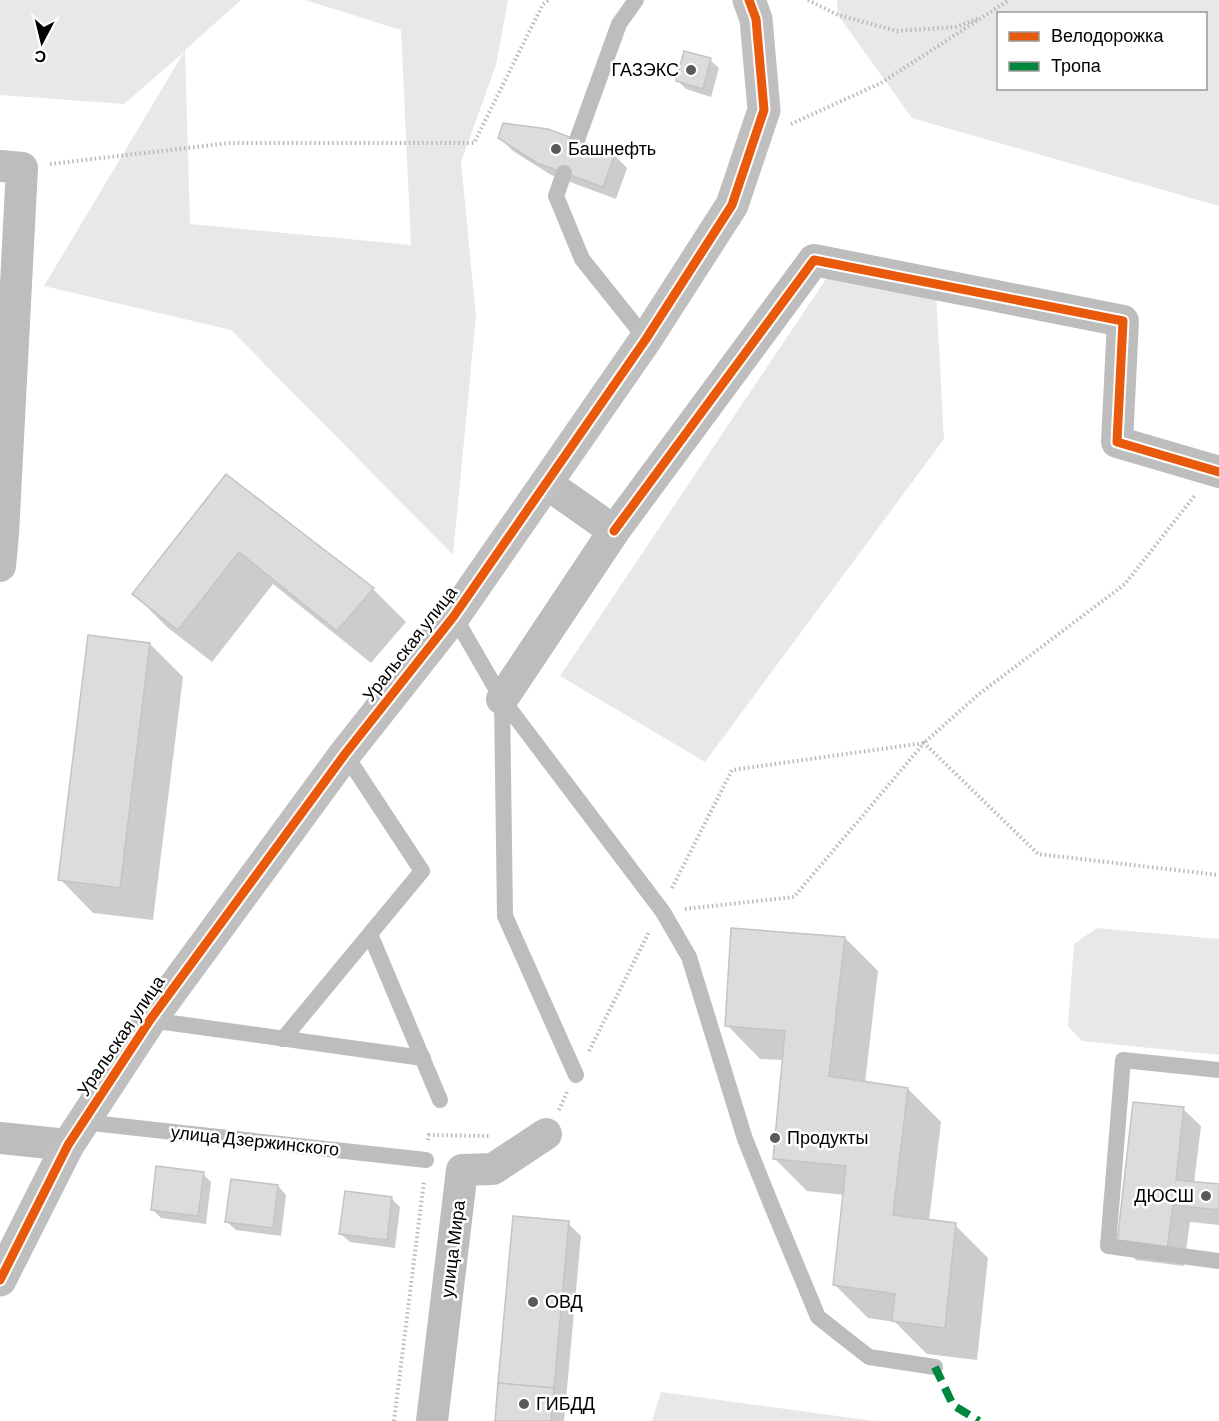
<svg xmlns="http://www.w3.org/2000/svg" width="1219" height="1421" viewBox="0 0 1219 1421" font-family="Barlow,sans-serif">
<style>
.green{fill:#e8e8e8;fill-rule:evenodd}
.shadow{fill:#0003}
.building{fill:#dcdcdc;stroke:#c4c4c4;stroke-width:1.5}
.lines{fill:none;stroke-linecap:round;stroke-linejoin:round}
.path{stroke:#b8b8b8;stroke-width:4;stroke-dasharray:1.5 3;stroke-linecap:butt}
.lane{stroke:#bdbdbd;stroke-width:16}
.street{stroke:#bdbdbd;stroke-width:32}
.secondary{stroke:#bfbfbf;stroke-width:33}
.quiet{stroke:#00873e;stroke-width:8;stroke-dasharray:15 8;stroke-linecap:butt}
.cycleway-casing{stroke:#fff;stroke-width:13}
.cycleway{stroke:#e8590c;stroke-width:9}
.poi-dot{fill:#595959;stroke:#fff;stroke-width:2}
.labels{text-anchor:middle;stroke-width:5;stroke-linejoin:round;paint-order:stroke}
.poi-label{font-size:18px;fill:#000;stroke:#fff;text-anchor:start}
.street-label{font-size:18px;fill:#000;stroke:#fff}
</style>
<rect width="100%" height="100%" fill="#fff"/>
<g class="green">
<path d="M0,0h241l-56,50 5,174 221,21 -10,-215 -96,-30h203l-12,65 -35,97 15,154 -23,239 -222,-225 -187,-44 140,-234 -60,52 -124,-9z"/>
<path d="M837,0h382v206l-307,-88 -74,-103zM998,14h208v74h-208z"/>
<path d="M838,261l98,33 8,145 -239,323 -145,-86z"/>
<path d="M1097,928l122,11v116l-137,-14 -14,-15 6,-82z"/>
<path d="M661,1392l213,29h-222z"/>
</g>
<g class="shadow">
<path d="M710,60l9,8 -8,29 -25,-8 -9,-9z"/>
<path d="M500,138l114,17 13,13 -11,31 -65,-24 -38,-24z"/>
<path d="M227,476l146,113 33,33 -35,41 -98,-79 -61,78 -45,-35 -33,-33z"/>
<path d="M150,644l33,33 -30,243 -60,-7 -33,-34z"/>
<path d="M845,938l33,33 -13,112 43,6 33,33 -12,99 26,4 33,33 -11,102 -50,-6 -32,-32 -27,-4 -33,-33 10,-90 -38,-4 -33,-33 10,-98 -24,-1 -33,-34z"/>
<path d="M1183,1109l18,17 -7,57 25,3v39l-29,-3 -6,44 -48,-6 -18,-17z"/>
<path d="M203,1174l8,8 -5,42 -45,-6 -9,-9z"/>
<path d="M278,1186l8,9 -5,41 -45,-6 -9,-8z"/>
<path d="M391,1198l9,9 -5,41 -45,-6 -9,-8z"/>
<path d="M568,1223l13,13 -17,185h-68z"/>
</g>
<g class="building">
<path d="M684,51l27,7 -8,31 -27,-8z"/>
<path d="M503,123l45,6 67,25 -12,33 -66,-24 -39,-25z"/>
<path d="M226,474l148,114 -37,43 -98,-79 -61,78 -46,-36z"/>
<path d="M88,635l62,8 -30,245 -62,-8z"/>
<path d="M731,928l114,9 -16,139 79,12 -15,127 63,8 -11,105 -53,-7 3,-27 -62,-9 13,-119 -73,-7 12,-128 -60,-5z"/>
<path d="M1133,1102l51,5 -8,73 43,4v26l-46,-5 -6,44 -50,-6z"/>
<path d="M156,1166l48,6 -6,44 -47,-6z"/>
<path d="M231,1179l47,6 -5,43 -48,-6z"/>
<path d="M345,1191l47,6 -5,43 -48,-6z"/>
<path d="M513,1216l56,5 -15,167 -56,-5z"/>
<path d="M498,1383l56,5 -3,33h-56z"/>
</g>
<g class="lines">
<g class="path">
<path d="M808,0l30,15 59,16 59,-4 23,-9"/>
<path d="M791,124l90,-41 128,-83"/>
<path d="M50,164l179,-21h245l69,-139 6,-4"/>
<path d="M672,888l60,-118 192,-27 55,-49 146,-110 71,-90"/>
<path d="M685,909l109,-12 130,-154 114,111 181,21"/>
<path d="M589,1051l60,-119"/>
<path d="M559,1110l8,-18"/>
<path d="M428,1140l1,-5 62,1"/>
<path d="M394,1421l30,-240"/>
</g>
<g class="lane">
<path d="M577,140l42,-116 17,-24"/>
<path d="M564,173l-8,23 26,63 64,80"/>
<path d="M454,616l48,83 161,213 26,45 56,182 26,65 47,113 51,40 66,10"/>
<path d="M502,699l3,217 71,159"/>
<path d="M370,934l70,166"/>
<path d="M150,1020l273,38"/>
<path d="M283,1039l139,-168 -77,-117"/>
<path d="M1219,1070l-96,-10 -15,186 111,15"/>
<path d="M83,1122l343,38"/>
</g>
<g class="street">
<path d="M0,166l22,2 -19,366 -3,32"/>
<path d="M614,531l200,-271 309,61 -6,121 102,30"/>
<path d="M502,699l112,-168 -68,-48"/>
<path d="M0,1138l68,7"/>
<path d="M432,1421l30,-251 31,-1 53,-35"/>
</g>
<path class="secondary" d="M0,1280l68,-135 82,-125 195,-266 109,-138 192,-277 86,-134 32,-95 -8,-91 -7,-19"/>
<path class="quiet" d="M935,1367l18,38 26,16"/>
<defs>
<g id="cycleway">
<path d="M614,531l200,-271 309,61 -6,121 102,30"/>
<path d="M0,1280l68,-135 82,-125 195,-266 109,-138 192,-277 86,-134 32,-95 -8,-91 -7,-19"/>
</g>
</defs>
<use href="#cycleway" class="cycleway-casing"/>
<use href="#cycleway" class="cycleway"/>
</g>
<g class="poi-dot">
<circle cx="691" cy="70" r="6"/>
<circle cx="556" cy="149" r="6"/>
<circle cx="775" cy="1138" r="6"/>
<circle cx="1206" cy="1196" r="6"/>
<circle cx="533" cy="1302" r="6"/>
<circle cx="524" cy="1404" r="6"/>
</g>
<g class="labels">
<g class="poi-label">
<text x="679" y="76" text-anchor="end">ГАЗЭКС</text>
<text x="568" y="155">Башнефть</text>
<text x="787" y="1144">Продукты</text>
<text x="1194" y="1202" text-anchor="end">ДЮСШ</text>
<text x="545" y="1308">ОВД</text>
<text x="536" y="1410">ГИБДД</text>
</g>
<g class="street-label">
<text transform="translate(410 644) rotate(-52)" y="6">Уральская улица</text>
<text transform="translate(121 1036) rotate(-56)" y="6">Уральская улица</text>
<text transform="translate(255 1141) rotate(6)" y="6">улица Дзержинского</text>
<text transform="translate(453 1249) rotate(-83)" y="6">улица Мира</text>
</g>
</g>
<rect x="997" y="12" width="210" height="78" fill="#ffffff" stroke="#999999" stroke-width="1.5"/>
<rect x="1009" y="32" width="30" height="9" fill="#e8590c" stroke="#999999" stroke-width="1.5"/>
<text x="1051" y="42" font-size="18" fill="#000000">Велодорожка</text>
<rect x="1009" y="62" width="30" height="9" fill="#00873e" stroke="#999999" stroke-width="1.5"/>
<text x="1051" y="72" font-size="18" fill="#000000">Тропа</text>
<g transform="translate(42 42) rotate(187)" stroke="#ffffff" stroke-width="4.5" paint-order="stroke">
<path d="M0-4.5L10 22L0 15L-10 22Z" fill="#000000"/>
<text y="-9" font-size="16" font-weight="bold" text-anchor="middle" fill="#000000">С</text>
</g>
</svg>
